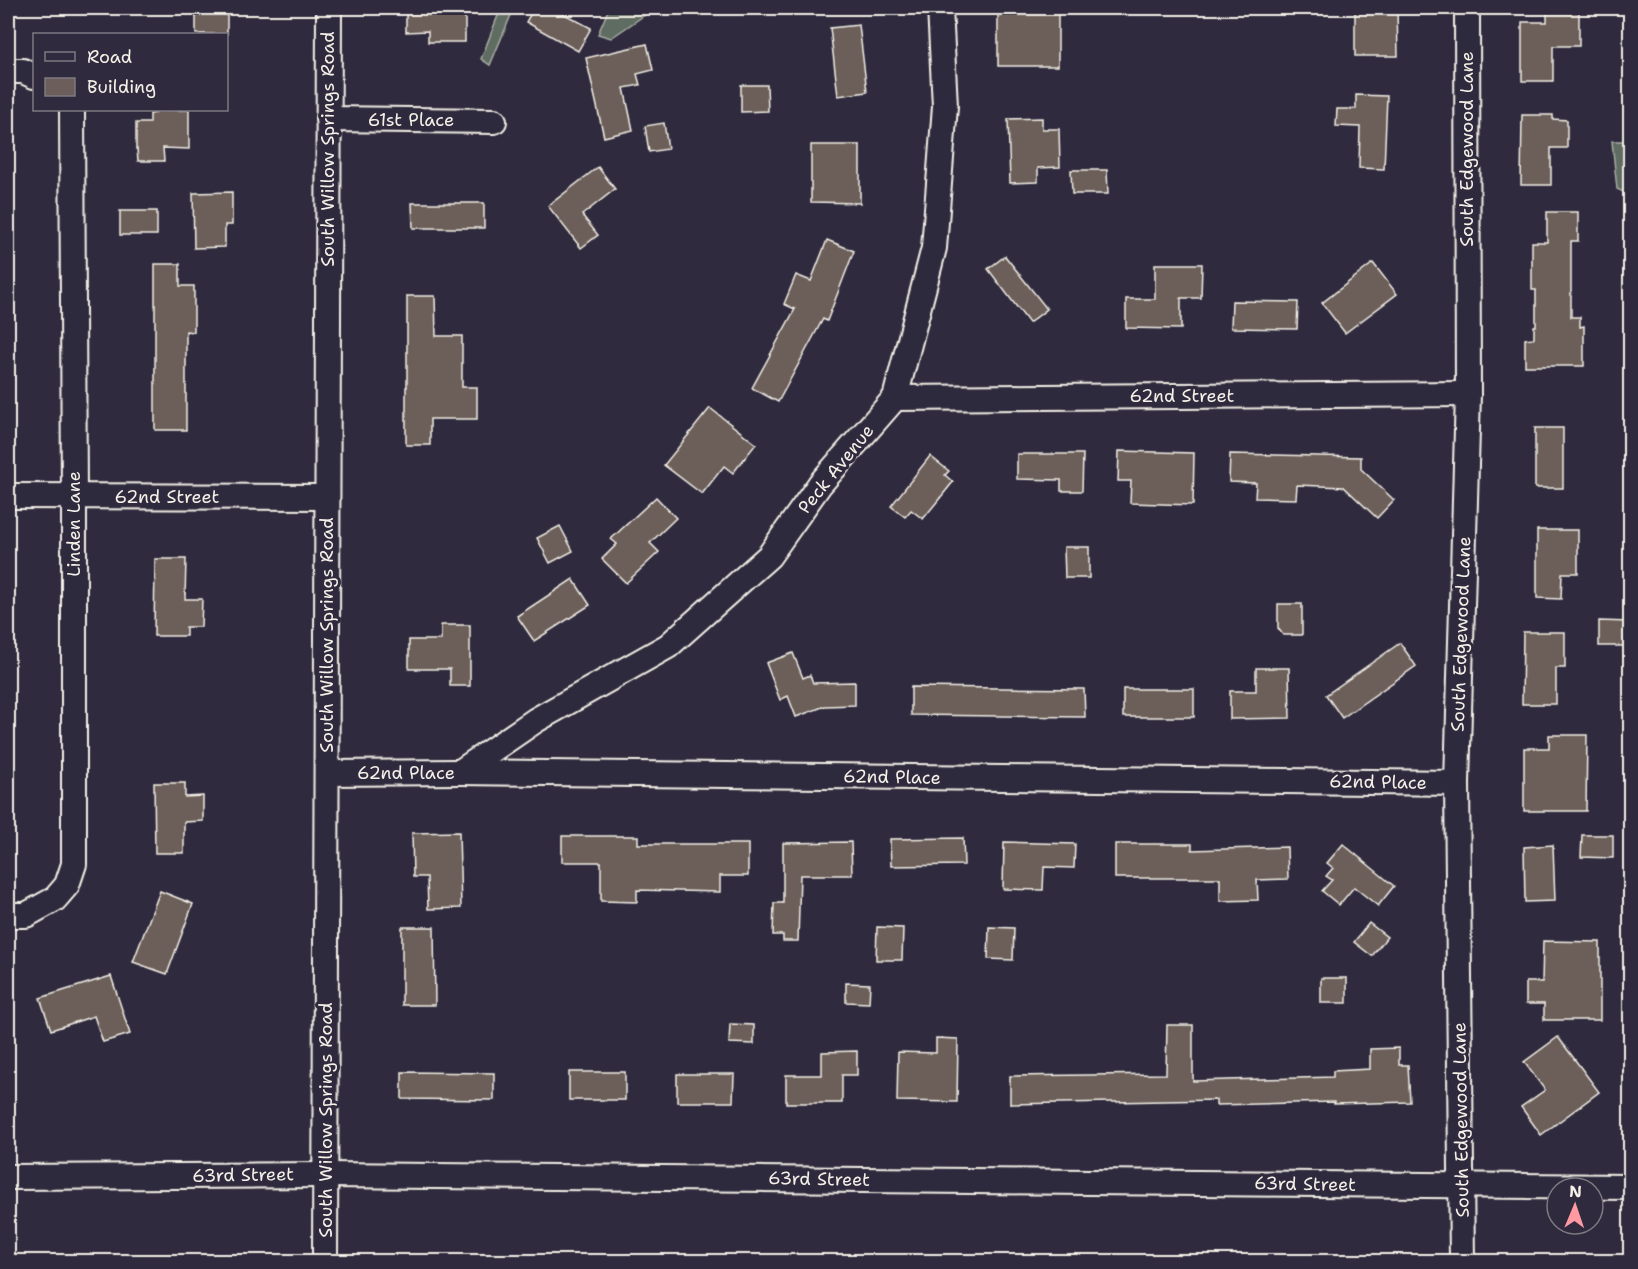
<svg xmlns="http://www.w3.org/2000/svg" width="1638" height="1269" viewBox="0 0 1638 1269" font-family="'Shantell Sans',sans-serif">
<style>
.green{fill:#5f6c62;stroke:#aaaea5;stroke-width:1.5}
.building{fill:#6c5e5a;stroke:#f4f1e8;stroke-width:1.5}
.lines{fill:none;stroke-linecap:round;stroke-linejoin:round}
.minor-casing{stroke:#f4f1e8;stroke-width:28}
.minor{stroke:#2f2a3d;stroke-width:24}
.labels{text-anchor:middle;stroke-width:6;stroke-linejoin:round;paint-order:stroke}
.street-label{font-size:18px;fill:#f4f1e8;stroke:#2f2a3d}
</style>
<rect width="100%" height="100%" fill="#2f2a3d"/>
<filter id="ink" filterUnits="userSpaceOnUse"><feTurbulence type="fractalNoise" baseFrequency=".0167" numOctaves="2"/><feDisplacementMap in="SourceGraphic" scale="12" xChannelSelector="R" yChannelSelector="G"/><feConvolveMatrix kernelMatrix="1 2 1 2 8 2 1 2 1" color-interpolation-filters="sRGB"/></filter>
<g filter="url(#ink)">
<g class="green">
<path d="M501,8h13l-24,57 -9,-6z"/>
<path d="M609,8h46l-44,30 -13,-4z"/>
<path d="M1612,141h18v54l-13,-6z"/>
</g>
<g class="building">
<path d="M406,8h59v34h-37v-11l-22,1z"/>
<path d="M534,8h19l38,20 -13,23 -52,-29z"/>
<rect x="998" y="8" width="60" height="58"/>
<path d="M1355,8h42l1,48h-43z"/>
<path d="M1547,8h32v38h-26v35h-31v-59h25z"/>
<rect x="196" y="12" width="31" height="22"/>
<path d="M859,25l8,67 -29,4 -8,-68z"/>
<path d="M647,44l6,26 -16,4 3,11 -16,3 9,42 -29,7 -18,-79z"/>
<path d="M741,85h26l1,26 -27,1z"/>
<path d="M1356,95l31,1 -3,73 -25,-1 1,-41 -24,-1 1,-17h19z"/>
<path d="M156,110h33v39l-26,-1 1,13h-26l-1,-12h-1v-26h14v-9l6,-1z"/>
<path d="M1522,115h31v4l14,1v28h-16v37h-30z"/>
<path d="M1042,118v11h17l1,38 -22,1v14l-28,1 -2,-64z"/>
<path d="M664,123l4,26 -19,3 -4,-26z"/>
<path d="M811,145h49v58l-49,-1z"/>
<path d="M598,167l17,22 -33,26 16,20 -17,13 -33,-42z"/>
<path d="M1071,170h36l1,24h-36z"/>
<path d="M232,192v33h-7v22l-31,1 -1,-55z"/>
<path d="M412,203h72v25h-71z"/>
<rect x="120" y="211" width="37" height="24"/>
<path d="M1547,212h31v29h-7v76h9v10l4,-1v40h-59v-27l9,-1v-12h2v-36h-4v-48h15z"/>
<path d="M827,240l27,11 -27,70 -4,-2 -45,83 -26,-14 43,-79 -11,-5 12,-29 15,6z"/>
<path d="M1005,256l42,53 -18,14 -41,-54z"/>
<path d="M1373,263l24,31 -52,39 -23,-30z"/>
<path d="M155,264h25v22h14v46l-8,-1v99h-31z"/>
<path d="M1155,264h47l-1,34h-20v31l-55,-1v-29h29z"/>
<path d="M407,296h28l1,40h26v51h15v32h-47v26h-24v-58h1z"/>
<path d="M1232,301l66,1 -1,27 -66,-1z"/>
<path d="M710,408l46,36 -23,29 -9,-7 -22,28 -38,-29z"/>
<rect x="1535" y="428" width="28" height="60"/>
<path d="M1119,451l75,2 -1,52 -63,-2 1,-22h-13z"/>
<path d="M1017,454h66l-1,37h-21v-11l-44,-1z"/>
<path d="M1230,454l131,3v12l33,31 -17,18 -33,-31 -47,-2 -1,14 -41,-1 1,-15 -27,-1z"/>
<path d="M930,456l19,15 -4,4 8,7 -30,37 -12,-9 -6,7 -14,-11z"/>
<path d="M656,497l20,21 -26,25 9,9 -33,31 -24,-24 15,-15 -6,-5z"/>
<path d="M560,526l13,25 -23,12 -13,-25z"/>
<path d="M1537,530h41v43h-16l-1,26 -24,-1z"/>
<path d="M1064,547h25v31h-24z"/>
<path d="M155,559h31l-1,40h17l-1,28h-15v9h-32z"/>
<path d="M573,579l17,26 -56,36 -17,-25z"/>
<path d="M1278,604h24v31h-19l-5,-7z"/>
<path d="M1599,621l31,1v24h-31z"/>
<path d="M441,625h29v61h-20v-17h-41v-29h32z"/>
<path d="M1523,632h42v36h-9v36h-34z"/>
<path d="M1400,643l16,23 -74,52 -16,-23z"/>
<path d="M793,653l10,25 7,-3 3,8 42,-1v23l-30,1 -29,11 -8,-21 -8,4 -14,-37z"/>
<path d="M1256,668h33l1,50 -60,1v-28h26z"/>
<path d="M911,687l173,2 1,28 -174,-2z"/>
<rect x="1123" y="689" width="71" height="28"/>
<path d="M1549,735h38l-1,76h-62v-63h25z"/>
<path d="M154,783h31v14l18,-1v25l-19,1v31h-29z"/>
<path d="M459,832l2,76 -33,1 -1,-32h-14l-1,-44z"/>
<path d="M1582,835h31v23l-32,-1z"/>
<path d="M562,836h76v8h110v32h-28v16l-83,-2v12l-36,-1v-39h-39z"/>
<path d="M963,838l1,27 -73,1 -1,-27z"/>
<path d="M851,842l1,33h-52l-2,66h-15v-6h-10l1,-32h9v-60z"/>
<path d="M1004,842l71,2 -1,24 -30,-1 -1,23 -40,-1z"/>
<path d="M1115,844h77v6l95,-3 1,32 -31,1 1,20 -38,1v-23h-105z"/>
<path d="M1343,844l51,42 -16,20 -24,-19 -15,18 -17,-14 10,-11 -6,-4 7,-8 -6,-5z"/>
<path d="M1553,845l2,56 -30,1 -1,-55z"/>
<path d="M160,891l33,13 -26,70 -34,-12z"/>
<path d="M1369,923l18,14 -15,19 -18,-14z"/>
<path d="M402,927h32l1,78h-33z"/>
<path d="M877,927l26,1 -1,32h-26z"/>
<path d="M989,927l25,1 -1,32 -25,-1z"/>
<path d="M1543,941l57,1v78h-56v-16h-18v-22h16z"/>
<path d="M111,976l19,58 -27,8 -9,-26 -43,14 -11,-32z"/>
<rect x="1321" y="978" width="26" height="25"/>
<path d="M846,983l24,1 -1,19 -23,-1z"/>
<path d="M730,1024l24,1v19l-25,-1z"/>
<path d="M1167,1025h26v56l140,-4v-6l37,-2v-20l29,-1v17h9l2,37 -76,2v-2l-118,3v-5l-206,4v-28l156,-2z"/>
<path d="M1558,1037l41,55 -58,43 -20,-28 24,-17 -21,-28z"/>
<path d="M936,1038l22,1 -1,63 -60,-1 1,-49 38,1z"/>
<path d="M857,1051v24h-15v28h-56v-28h36v-23z"/>
<path d="M402,1072l92,1v27l-92,-1z"/>
<rect x="569" y="1072" width="56" height="28"/>
<path d="M677,1074h57l-1,28h-56z"/>
</g>
<g class="lines">
<defs>
<g id="minor">
<path d="M8,71h15l11,5"/>
<path d="M328,119l166,2"/>
<path d="M895,398l573,-4"/>
<path d="M8,496l319,1"/>
<path d="M460,772l76,-52 132,-74 101,-90 51,-72 75,-86 39,-150 11,-142 -5,-98"/>
<path d="M327,773l133,-1 997,11"/>
<path d="M8,915h18l29,-16 12,-14 7,-21v-368l-2,-386"/>
<path d="M8,1177l318,-2 1304,12"/>
<path d="M325,1262l4,-1254"/>
<path d="M1462,1262l-5,-479 11,-389 -1,-386"/>
</g>
</defs>
<use href="#minor" class="minor-casing"/>
<use href="#minor" class="minor"/>
</g>
</g>
<g class="labels">
<g class="street-label">
<text x="411" y="126">61st Place</text>
<text transform="translate(328 149) rotate(-90)" y="6">South Willow Springs Road</text>
<text transform="translate(1467 149) rotate(-90)" y="6">South Edgewood Lane</text>
<text x="1182" y="402">62nd Street</text>
<text transform="translate(836 469) rotate(-51)" y="6">Peck Avenue</text>
<text x="167" y="503">62nd Street</text>
<text transform="translate(74 524) rotate(-90)" y="6">Linden Lane</text>
<text transform="translate(1461 634) rotate(-88)" y="6">South Edgewood Lane</text>
<text transform="translate(327 635) rotate(-90)" y="6">South Willow Springs Road</text>
<text x="406" y="779">62nd Place</text>
<text transform="translate(892 777) rotate(1)" y="6">62nd Place</text>
<text transform="translate(1378 782) rotate(1)" y="6">62nd Place</text>
<text transform="translate(326 1120) rotate(-90)" y="6">South Willow Springs Road</text>
<text transform="translate(1461 1120) rotate(-91)" y="6">South Edgewood Lane</text>
<text transform="translate(243 1175) rotate(-1)" y="6">63rd Street</text>
<text transform="translate(819 1179) rotate(1)" y="6">63rd Street</text>
<text transform="translate(1305 1184) rotate(1)" y="6">63rd Street</text>
</g>
</g>
<rect width="1638" height="1269" fill="none" stroke="#2f2a3d" stroke-width="30"/>
<rect x="15" y="15" width="1608" height="1239" fill="none" stroke="#f4f1e8" stroke-width="2" filter="url(#ink)"/>
<rect x="33" y="33" width="195" height="78" fill="#2f2a3d" stroke="#7e7a81" stroke-width="1.5"/>
<rect x="45" y="52" width="30" height="9" fill="#2f2a3d" stroke="#7e7a81" stroke-width="1.5"/>
<text x="87" y="63" font-size="18" fill="#f4f1e8">Road</text>
<rect x="45" y="78" width="30" height="18" fill="#6c5e5a" stroke="#7e7a81" stroke-width="1.5"/>
<text x="87" y="93" font-size="18" fill="#f4f1e8">Building</text>
<g transform="translate(1575 1206) rotate(2)"><circle r="28" fill="#2f2a3d" stroke="#7e7a81" stroke-width="1.5"/>
<path d="M0-4.5L10 22L0 15L-10 22Z" fill="#ff9aa2"/>
<text y="-9" font-size="16" font-weight="bold" text-anchor="middle" fill="#f4f1e8">N</text>
</g>
</svg>
